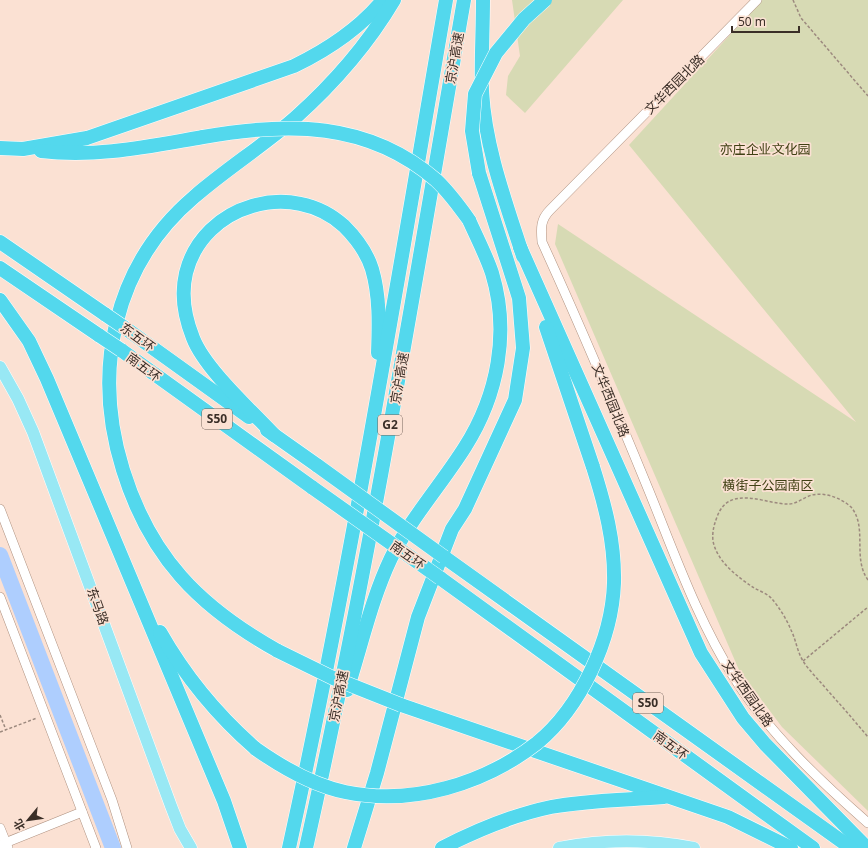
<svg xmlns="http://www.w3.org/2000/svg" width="868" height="848" viewBox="0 0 868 848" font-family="'Noto Sans','Noto Sans SC',sans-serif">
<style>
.green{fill:#d7dab4}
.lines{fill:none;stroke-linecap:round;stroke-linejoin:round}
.river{stroke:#aecefe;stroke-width:16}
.minor-casing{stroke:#b09382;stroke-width:10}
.major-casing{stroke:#fff;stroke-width:13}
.highway-casing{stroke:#fff;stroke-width:15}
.path{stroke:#9c897e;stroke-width:1.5;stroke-dasharray:3 2;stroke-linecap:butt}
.minor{stroke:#fff;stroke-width:9}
.major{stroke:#98e8f4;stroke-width:12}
.highway{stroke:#53d8ed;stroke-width:14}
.highway-bridge-casing{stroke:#fff;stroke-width:15;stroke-linecap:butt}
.highway-bridge{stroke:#53d8ed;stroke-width:14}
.labels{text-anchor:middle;stroke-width:3.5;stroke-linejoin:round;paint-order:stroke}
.shield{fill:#fbe1d3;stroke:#74645b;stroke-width:1}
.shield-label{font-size:12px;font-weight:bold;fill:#3a2e27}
.street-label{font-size:13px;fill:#3a2e27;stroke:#fbe1d3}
.park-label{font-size:13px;fill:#404114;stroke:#fbe1d3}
</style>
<rect width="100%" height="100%" fill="#fbe1d3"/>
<g class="green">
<path d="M512,0h111l-98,113 -19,-18 2,-19 12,-20z"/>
<path d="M762,0h106v811l-86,-84 -43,-57 -184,-426 3,-20 298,198 -227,-277z"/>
</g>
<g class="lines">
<path class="river" d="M0,555l113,293"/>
<defs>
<g id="minor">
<path d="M757,0l-207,210c-10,10 -9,19 -8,32 38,83 73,166 107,249 26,64 49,130 86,188 35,55 84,101 133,144"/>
<path d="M0,509l112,291 15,48"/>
<path d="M0,597l96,251"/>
<path d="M0,828l8,20"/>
<path d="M0,845l82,-33"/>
</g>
<g id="major">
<path d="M0,367l18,32 15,33 138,374 9,23 11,19"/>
<path d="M559,848c45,-9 90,-9 135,0"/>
</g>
<g id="highway">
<path d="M483,0c0,30 -2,61 -1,91 3,56 24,112 41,165"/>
<path d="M0,148l23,1 64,-11 207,-72c33,-16 65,-37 89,-66"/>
<path d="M41,151c55,7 109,-5 162,-14"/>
<path d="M0,242l106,73"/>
<path d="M520,247l181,406 42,65 22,26 102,104"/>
<path d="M0,268l100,68"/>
<path d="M0,300l29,41 18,38 177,422 16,47"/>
<path d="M546,327l47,140"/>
<path d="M125,328l124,89"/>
<path d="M121,350l192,138"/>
<path d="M267,430l51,36"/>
<path d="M274,435c-23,-25 -69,-66 -81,-97 -8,-20 -12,-44 -7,-65 17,-69 107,-94 158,-47 12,12 23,27 28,43 8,27 7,56 6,84"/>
<path d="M444,557l407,291"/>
<path d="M440,578l373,270"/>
<path d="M160,632c25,44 58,84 96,117"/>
<path d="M278,651c-79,-44 -128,-94 -155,-181 -31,-99 -10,-204 71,-273 32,-28 69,-51 101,-79 38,-34 73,-74 99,-118"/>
<path d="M347,690c14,-43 24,-90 44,-132 20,-40 50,-73 74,-111 33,-52 45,-115 27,-174 -6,-18 -15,-35 -23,-53"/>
<path d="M401,705l327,112 63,31"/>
<path d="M289,848c62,-281 108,-565 157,-848"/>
<path d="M306,848c63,-281 109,-565 158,-848"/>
<path d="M354,848l23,-75 41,-156 34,-88 13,-20 50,-109 8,-52 -4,-50 -40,-125"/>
<path d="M442,848c35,-18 71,-33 109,-41 37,-7 75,-7 113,-10"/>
</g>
</defs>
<use href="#minor" class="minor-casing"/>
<use href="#major" class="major-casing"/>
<use href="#highway" class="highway-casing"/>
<g class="path">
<path d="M793,0l8,18 67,78"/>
<path d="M868,580c-16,-22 0,-53 -17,-73 -10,-9 -26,-15 -39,-12 -8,2 -15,9 -23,9 -22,1 -60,-21 -72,13 -3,8 -5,15 -4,24 4,21 25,36 41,47 6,3 14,6 18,11 7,8 15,21 19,31 5,10 6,21 12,31 5,8 13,16 19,23 16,18 31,35 46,53"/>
<path d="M803,661l65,-54"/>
<path d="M0,715l6,15"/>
<path d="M0,732l37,-14"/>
</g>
<use href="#minor" class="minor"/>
<use href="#major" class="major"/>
<use href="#highway" class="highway"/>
<defs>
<g id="highway-bridge">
<path d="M203,137c84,-15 165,-16 233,43 13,12 23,26 33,40"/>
<path d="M479,173l-7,-42 3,-37 21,-41 28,-34 21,-19"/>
<path d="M106,315l19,13"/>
<path d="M100,336l21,14"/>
<path d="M318,466l126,91"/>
<path d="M313,488l127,90"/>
<path d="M278,651l55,27 68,27"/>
<path d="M256,749c27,19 56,36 89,43 67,14 139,-8 192,-49 44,-36 75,-104 77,-160 1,-41 -9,-78 -21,-116"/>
</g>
</defs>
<use href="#highway-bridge" class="highway-bridge-casing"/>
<use href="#highway-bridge" class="highway-bridge"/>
</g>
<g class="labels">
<g class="shield">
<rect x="202" y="409" width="30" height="20" rx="3"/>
<rect x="378" y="415" width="24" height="20" rx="3"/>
<rect x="633" y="693" width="30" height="20" rx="3"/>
</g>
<g class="shield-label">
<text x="217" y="423">S50</text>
<text x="390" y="429">G2</text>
<text x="648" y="707">S50</text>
</g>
<g class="street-label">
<text transform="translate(454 58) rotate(-80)" y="5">京沪高速</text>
<text transform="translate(674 84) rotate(-45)" y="5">文华西园北路</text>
<text transform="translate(138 337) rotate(36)" y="5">东五环</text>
<text transform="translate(144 367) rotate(36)" y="5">南五环</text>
<text transform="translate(399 378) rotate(-80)" y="5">京沪高速</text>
<text transform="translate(611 400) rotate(68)" y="5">文华西园北路</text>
<text transform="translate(408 555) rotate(35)" y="5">南五环</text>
<text transform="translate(98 606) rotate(70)" y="5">东马路</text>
<text transform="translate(748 693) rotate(55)" y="5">文华西园北路</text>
<text transform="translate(338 696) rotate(-79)" y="5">京沪高速</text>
<text transform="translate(671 745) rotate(36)" y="5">南五环</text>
</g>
<g class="park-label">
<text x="765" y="154">亦庄企业文化园</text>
<text x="768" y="490">横街子公园南区</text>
</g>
</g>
<g transform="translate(28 820) rotate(241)" stroke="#fbe1d3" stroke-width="3" paint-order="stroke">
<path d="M0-3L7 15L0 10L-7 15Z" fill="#3a2e27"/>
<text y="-6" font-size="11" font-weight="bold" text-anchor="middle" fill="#3a2e27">北</text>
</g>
<path d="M732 26v6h67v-6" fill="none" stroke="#3a2e27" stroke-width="2"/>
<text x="738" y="26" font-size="12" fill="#3a2e27" stroke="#fbe1d3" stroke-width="3" paint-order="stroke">50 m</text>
</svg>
